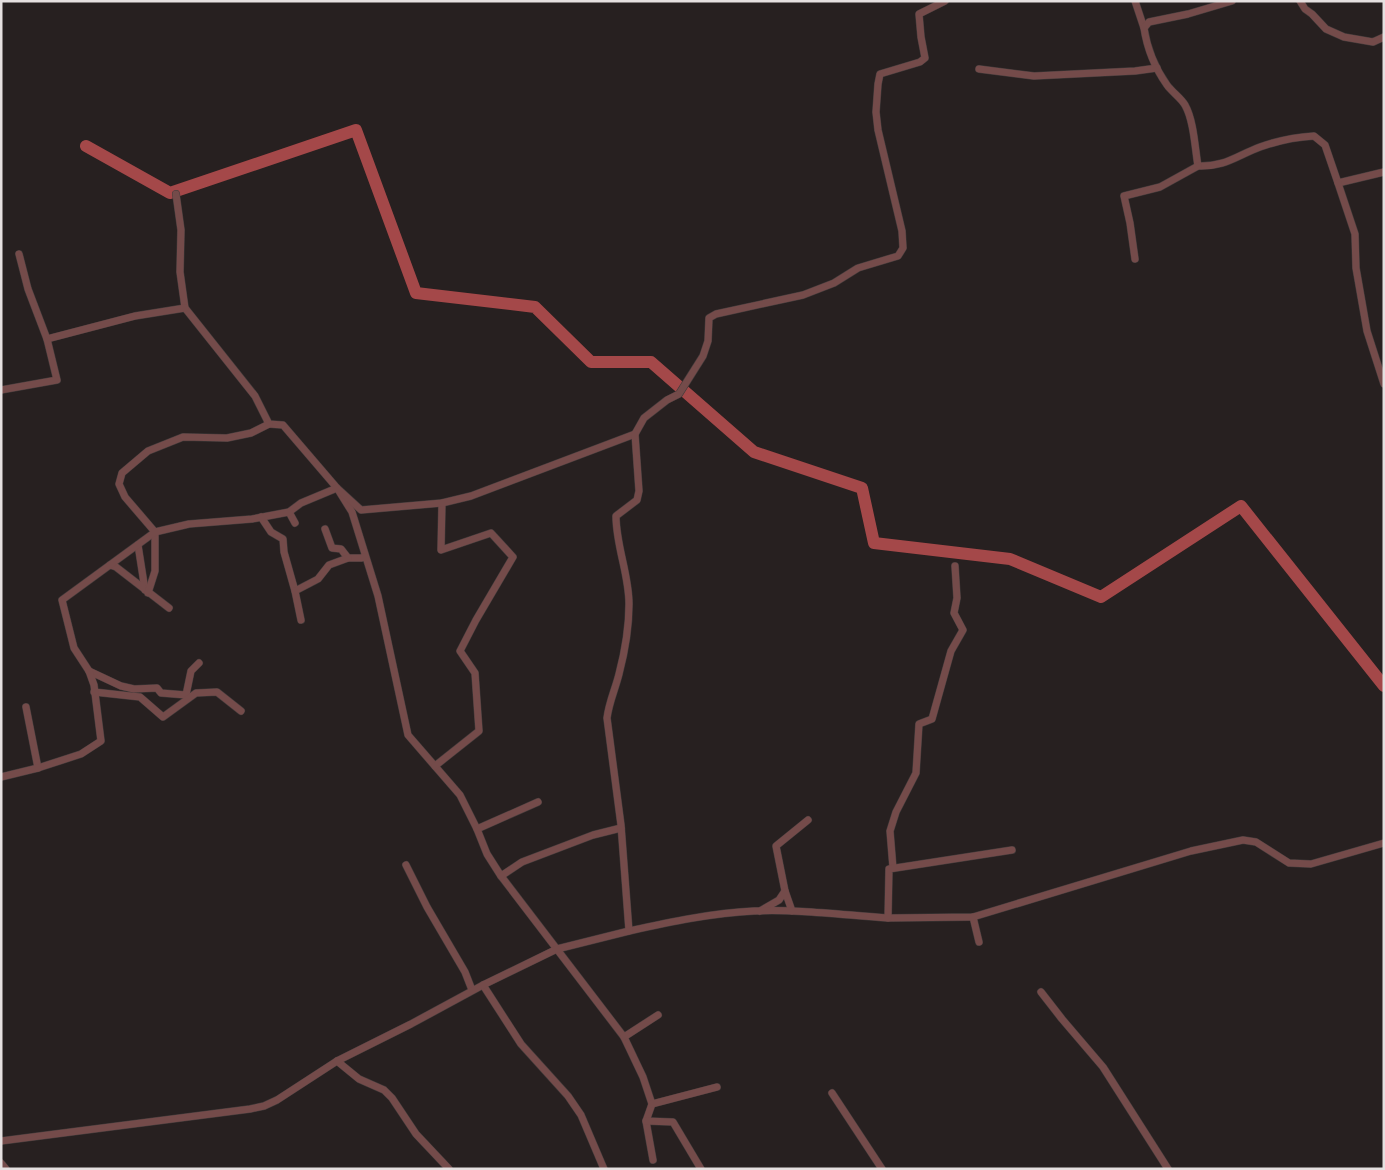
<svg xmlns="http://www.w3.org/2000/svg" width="1385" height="1170" viewBox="0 0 1385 1170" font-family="'Space Grotesk',sans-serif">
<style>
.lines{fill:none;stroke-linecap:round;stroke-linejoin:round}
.river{stroke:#a44849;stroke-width:12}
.street-casing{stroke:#423b3b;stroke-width:8}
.street{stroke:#744b4a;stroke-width:7}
</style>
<rect width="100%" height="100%" fill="#272020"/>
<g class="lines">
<path class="river" d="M86,146l84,47 186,-63 60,163 119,14 56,55h60l103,90 108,36 12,55 136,16 91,38 140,-91 143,180"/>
<defs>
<g id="street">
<path d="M1135,1l9,27"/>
<path d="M1232,1l-44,13 -39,8 -5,6c3,20 11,40 23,57 5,7 14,13 18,20 9,16 10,44 13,61 27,1 38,-10 62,-19 17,-6 36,-10 54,-11l11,9 13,38 46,-11"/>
<path d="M1300,1l5,8 7,5 14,15 18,8 29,5 11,-5"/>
<path d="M979,69l55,7 101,-5 22,-3"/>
<path d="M1338,183l17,51 1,34 11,63 17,53"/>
<path d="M176,194l5,36 -1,42 5,36 70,88 14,28 14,1 54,63 15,24 26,84 30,139 52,60 17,34"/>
<path d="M1135,259l-5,-36 -6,-27 36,-9 38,-21"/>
<path d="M47,339l88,-23 50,-8"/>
<path d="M1,390l56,-10 -10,-41 -19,-50 -9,-35"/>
<path d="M289,512l6,11"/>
<path d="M261,517l10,15 12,7 1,13 11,39"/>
<path d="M325,529l7,19 9,1 7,9h13l4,-1"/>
<path d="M138,545l7,45"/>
<path d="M110,565l6,2 53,41"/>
<path d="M148,593l7,-22v-39l-30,-35 -6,-13 3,-11 26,-22 35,-14 44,1 24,-5 18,-9"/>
<path d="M301,620l-6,-29 23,-12 11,-14 19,-7"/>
<path d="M89,671l32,15 13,3 23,-1 4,5 25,2 5,-24 8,-8"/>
<path d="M94,692l46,5 23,20 33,-24 21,-1 24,19"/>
<path d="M26,707l12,61"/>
<path d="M435,766l44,-35 -4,-58 -15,-22 16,-31 37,-63 -22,-24 -50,17 1,-47"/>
<path d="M1,777l37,-9 43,-14 20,-13 -7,-56 -5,-14 -15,-23 -12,-48 93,-68 34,-8 63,-5 37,-7 12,-9 36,-15 24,22 81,-7 29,-7 164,-62"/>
<path d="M538,802l-61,27 10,25 14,22 123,161 19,40 9,27 -6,17 7,39"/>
<path d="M406,865l21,42 38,65 7,18"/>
<path d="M893,868l-3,-37 6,-19 20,-39 3,-49 13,-5 19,-68 12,-21 -9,-17 3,-15 -2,-32"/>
<path d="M501,876l21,-14 71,-27 28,-7"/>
<path d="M785,891l-9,-45 32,-26"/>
<path d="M760,911l19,-11 6,-9 7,20"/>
<path d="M973,917l6,25"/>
<path d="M888,918l85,-1 218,-66 52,-11 13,2 33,21 22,1 73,-21"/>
<path d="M629,931c41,-9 83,-18 125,-20 44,-2 89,4 134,7l1,-49 123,-19"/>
<path d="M483,985l38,59 47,52 13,19 23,54"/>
<path d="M1041,992l21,27 41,48 65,102"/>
<path d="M624,1037l34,-22"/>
<path d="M337,1061l22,18 25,11 8,8 24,36 33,35"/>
<path d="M832,1093l50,76"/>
<path d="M652,1104l65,-17"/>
<path d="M646,1121l27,1 28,47"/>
<path d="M1,1141l249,-32 14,-3 13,-6 60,-39 74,-37 72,-39 74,-36 72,-18 -8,-106 -14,-107c2,-16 8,-28 12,-44 6,-23 10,-47 10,-70 0,-30 -13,-58 -13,-88l21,-16 2,-9 -4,-57 9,-16 23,-18 12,-6 24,-38 5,-15 1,-23 7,-4 87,-19 31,-12 24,-15 40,-12 5,-8 -1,-17 -24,-101 -2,-18 2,-28 2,-10 40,-12 5,-4 -4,-21 -2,-23 26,-13"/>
<path d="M1,1163l5,6"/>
</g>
</defs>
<use href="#street" class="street-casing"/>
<use href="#street" class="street"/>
</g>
<rect width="1385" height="1170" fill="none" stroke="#e5e0e0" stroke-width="5"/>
</svg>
